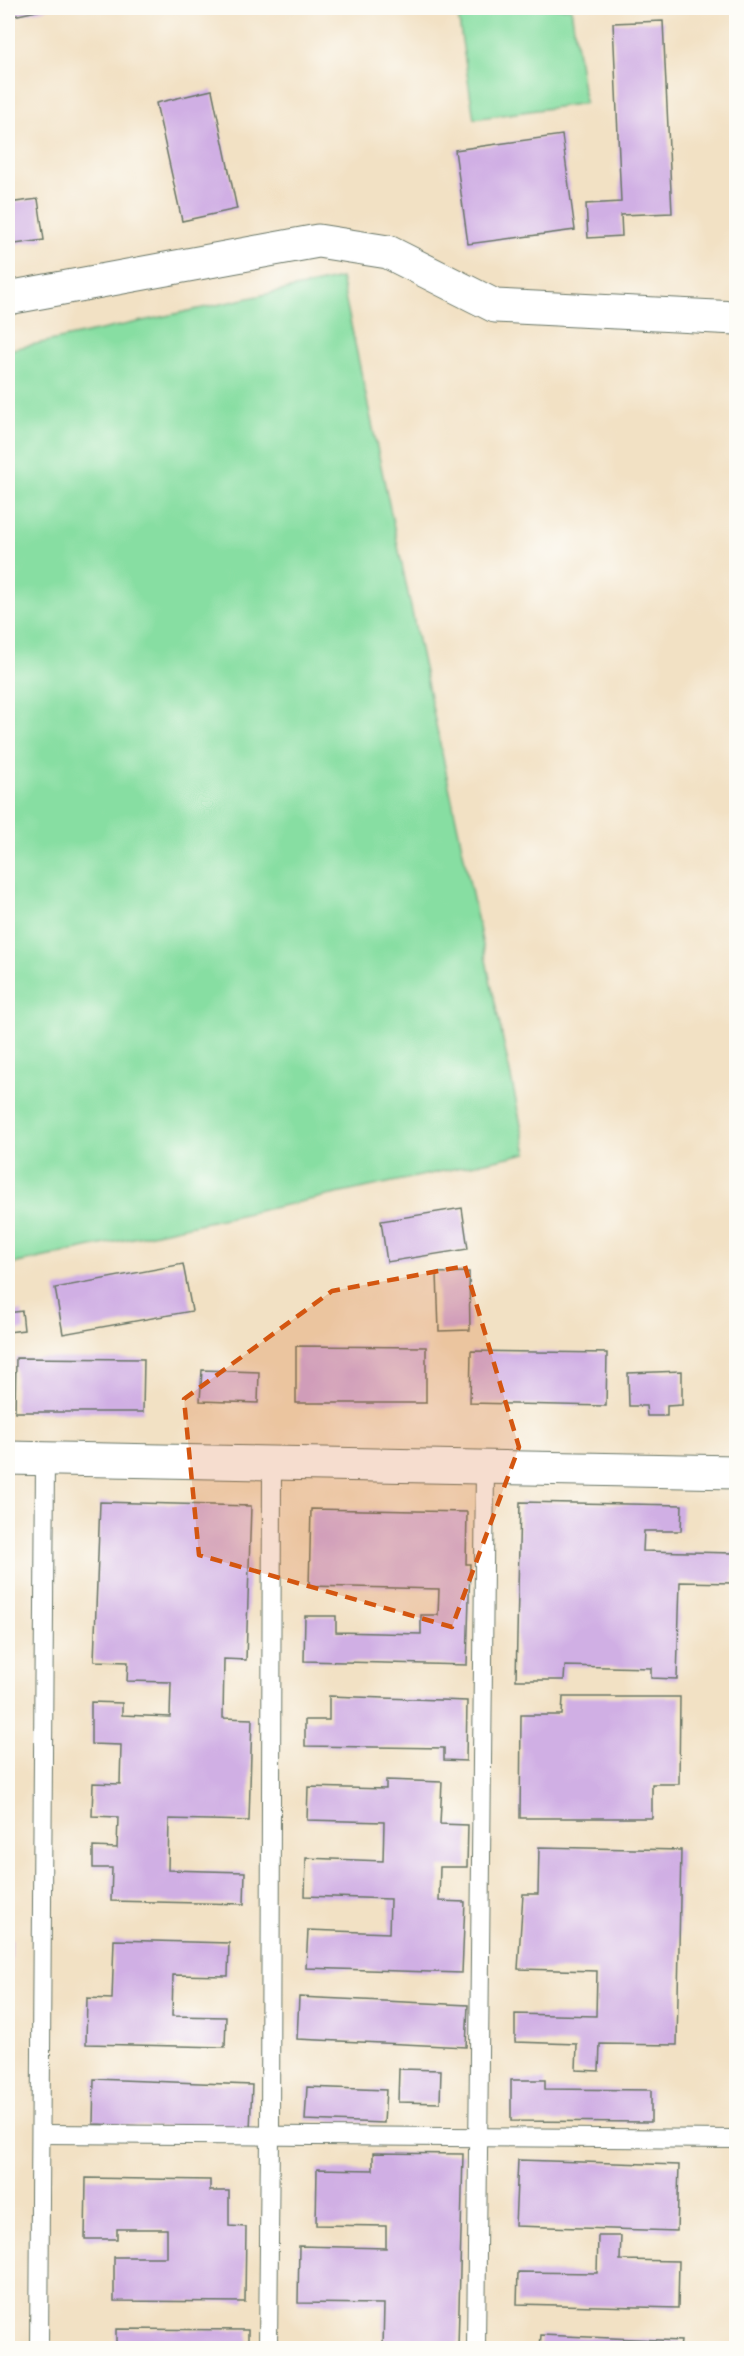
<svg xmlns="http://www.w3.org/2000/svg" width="744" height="2356" viewBox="0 0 744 2356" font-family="'Patrick Hand',sans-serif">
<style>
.green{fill:#87dea2;stroke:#538e6b;stroke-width:1.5}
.building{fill:#d0afe4}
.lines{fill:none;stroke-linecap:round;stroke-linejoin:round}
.service-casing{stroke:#697666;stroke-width:20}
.minor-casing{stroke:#697666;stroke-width:35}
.tertiary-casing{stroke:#697666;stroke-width:35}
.service{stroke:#fff;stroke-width:18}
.minor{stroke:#fff;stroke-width:33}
.tertiary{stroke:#fff;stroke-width:33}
.marked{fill:#d45610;fill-opacity:0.2;stroke:#d45610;stroke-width:4.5;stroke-dasharray:12 8;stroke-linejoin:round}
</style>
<rect width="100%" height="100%" fill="#fdfcf7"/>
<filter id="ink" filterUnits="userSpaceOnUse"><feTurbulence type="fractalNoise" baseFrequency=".0167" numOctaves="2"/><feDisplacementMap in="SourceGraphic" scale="12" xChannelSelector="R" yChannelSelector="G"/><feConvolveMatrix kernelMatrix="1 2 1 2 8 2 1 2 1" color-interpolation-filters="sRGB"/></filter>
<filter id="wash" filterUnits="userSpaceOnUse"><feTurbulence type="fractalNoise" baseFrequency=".008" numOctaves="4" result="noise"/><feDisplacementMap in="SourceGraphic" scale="24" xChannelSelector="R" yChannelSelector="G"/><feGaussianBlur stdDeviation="1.35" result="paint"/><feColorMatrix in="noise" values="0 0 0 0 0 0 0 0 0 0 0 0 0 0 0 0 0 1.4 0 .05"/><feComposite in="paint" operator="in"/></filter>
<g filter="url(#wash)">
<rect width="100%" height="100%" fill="#f2e1c4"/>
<g class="green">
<path d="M457,8h114l14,95 -111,16z"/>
<path d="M341,278l186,875 -519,112v-915z"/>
</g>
<g id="blocks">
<g class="building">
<path d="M8,8h39v1l-39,8z"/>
<path d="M663,21l9,192 -51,2 1,21 -34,2 -2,-34 35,-2 -8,-179z"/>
<path d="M212,90l25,119 -55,12 -26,-118z"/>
<path d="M562,135l13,95 -107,14 -13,-94z"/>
<path d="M38,199l6,41 -36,5v-42z"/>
<path d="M462,1208l6,41 -81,13 -6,-41z"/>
<path d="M183,1264l9,47 -129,23 -8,-46z"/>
<path d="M469,1272l1,58 -31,1 -2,-58z"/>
<path d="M22,1311l2,19 -16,2v-19z"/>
<path d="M296,1346l130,1v56h-130z"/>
<path d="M471,1351l136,2 -1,53 -136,-3z"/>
<path d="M16,1358l128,1 -1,53h-128z"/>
<path d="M202,1370l57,2 -1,31 -58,-2z"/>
<path d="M682,1371v34l-15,1v10h-20l-1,-10h-17l-1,-33z"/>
<path d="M100,1502l151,4 -5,154 -22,-1 -1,59 29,1 -3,102 -80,-2 -1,51 77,2 -1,32 -133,-3 1,-33h-19v-21l24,1 1,-31 -26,-1 1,-33 27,1 1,-39 -30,-1v-42l31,1v12l48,2 1,-35 -44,-1 1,-19 -34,-1z"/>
<path d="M520,1502l162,3 -1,26h-37l-1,20 91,2 -1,30 -53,-1 -3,97 -26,-1v-10l-86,-2 -1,14h-48z"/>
<path d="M311,1509l156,3 -1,52h4l-3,101 -163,-4 1,-45h31v16l85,2v-19h17l1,-26 -130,-3z"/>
<rect x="8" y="1522" width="2" height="131"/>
<path d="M329,1696l138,5 -1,60 -22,-1v-12l-139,-2v-26h24z"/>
<path d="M563,1697h117l-1,87h-27v34h-132l1,-103h41z"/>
<path d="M386,1780l56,2 -2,42 28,1 -1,42h-27l-1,34 26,1 -3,71 -156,-5 2,-38 81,3 1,-34 -85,-3 1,-38 77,3 1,-39 -77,-2 1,-33 78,2z"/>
<path d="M539,1847l142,3 -4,195 -77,-1 -1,27 -23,-1 1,-26 -62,-2v-28l81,2 1,-45 -79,-2 5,-75h15z"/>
<path d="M8,1940h4l-1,35h-3z"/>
<path d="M114,1940l115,3 -1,33 -55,-1 -1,41 54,1 -1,30 -139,-3 1,-46 25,1z"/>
<path d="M299,1997l169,8 -2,42 -169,-8z"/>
<path d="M399,2069l42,1 -1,33 -42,-1z"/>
<path d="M94,2079l158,6 -2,45 -157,-6z"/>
<path d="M511,2080h34v9l106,1v32l-140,-1z"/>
<path d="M307,2087l79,3 -2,33 -79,-3z"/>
<path d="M373,2153l90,1 -5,194h-75l1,-44 -86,-1 1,-57 87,2v-22l-70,-1 1,-56 56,1z"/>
<path d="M518,2160l161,5 -2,66 -162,-5z"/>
<path d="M86,2178l124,2v11h19v35l17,1 -1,75 -131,-1v-44h53v-28h-50v10h-32z"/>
<path d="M598,2236h23l-1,24 59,1 -1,47 -161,-4 1,-32 79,1z"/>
<path d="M116,2329l132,1v18h-132z"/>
<path d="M541,2335l140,6 -1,7h-140z"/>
<rect x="302" y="2346" width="41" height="2"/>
</g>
</g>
</g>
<g filter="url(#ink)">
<use href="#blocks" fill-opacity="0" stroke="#697666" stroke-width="1.5"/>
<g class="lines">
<defs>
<g id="service">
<path d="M41,2134l695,5"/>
<path d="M39,2348l6,-889"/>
<path d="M268,2348l2,-213 2,-672"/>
<path d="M476,2348l9,-880"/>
</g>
<path id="minor" d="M8,298l310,-57 70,11 107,54 241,12"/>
<path id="tertiary" d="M8,1458l728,14"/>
</defs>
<use href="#service" class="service-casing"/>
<use href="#minor" class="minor-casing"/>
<use href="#tertiary" class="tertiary-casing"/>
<use href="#service" class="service"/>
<use href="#minor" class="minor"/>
<use href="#tertiary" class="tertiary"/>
</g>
</g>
<path class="marked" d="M465,1266l54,181 -67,180 -253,-72 -15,-156 148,-108z"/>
<rect width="744" height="2356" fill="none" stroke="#fdfcf7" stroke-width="30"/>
</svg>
